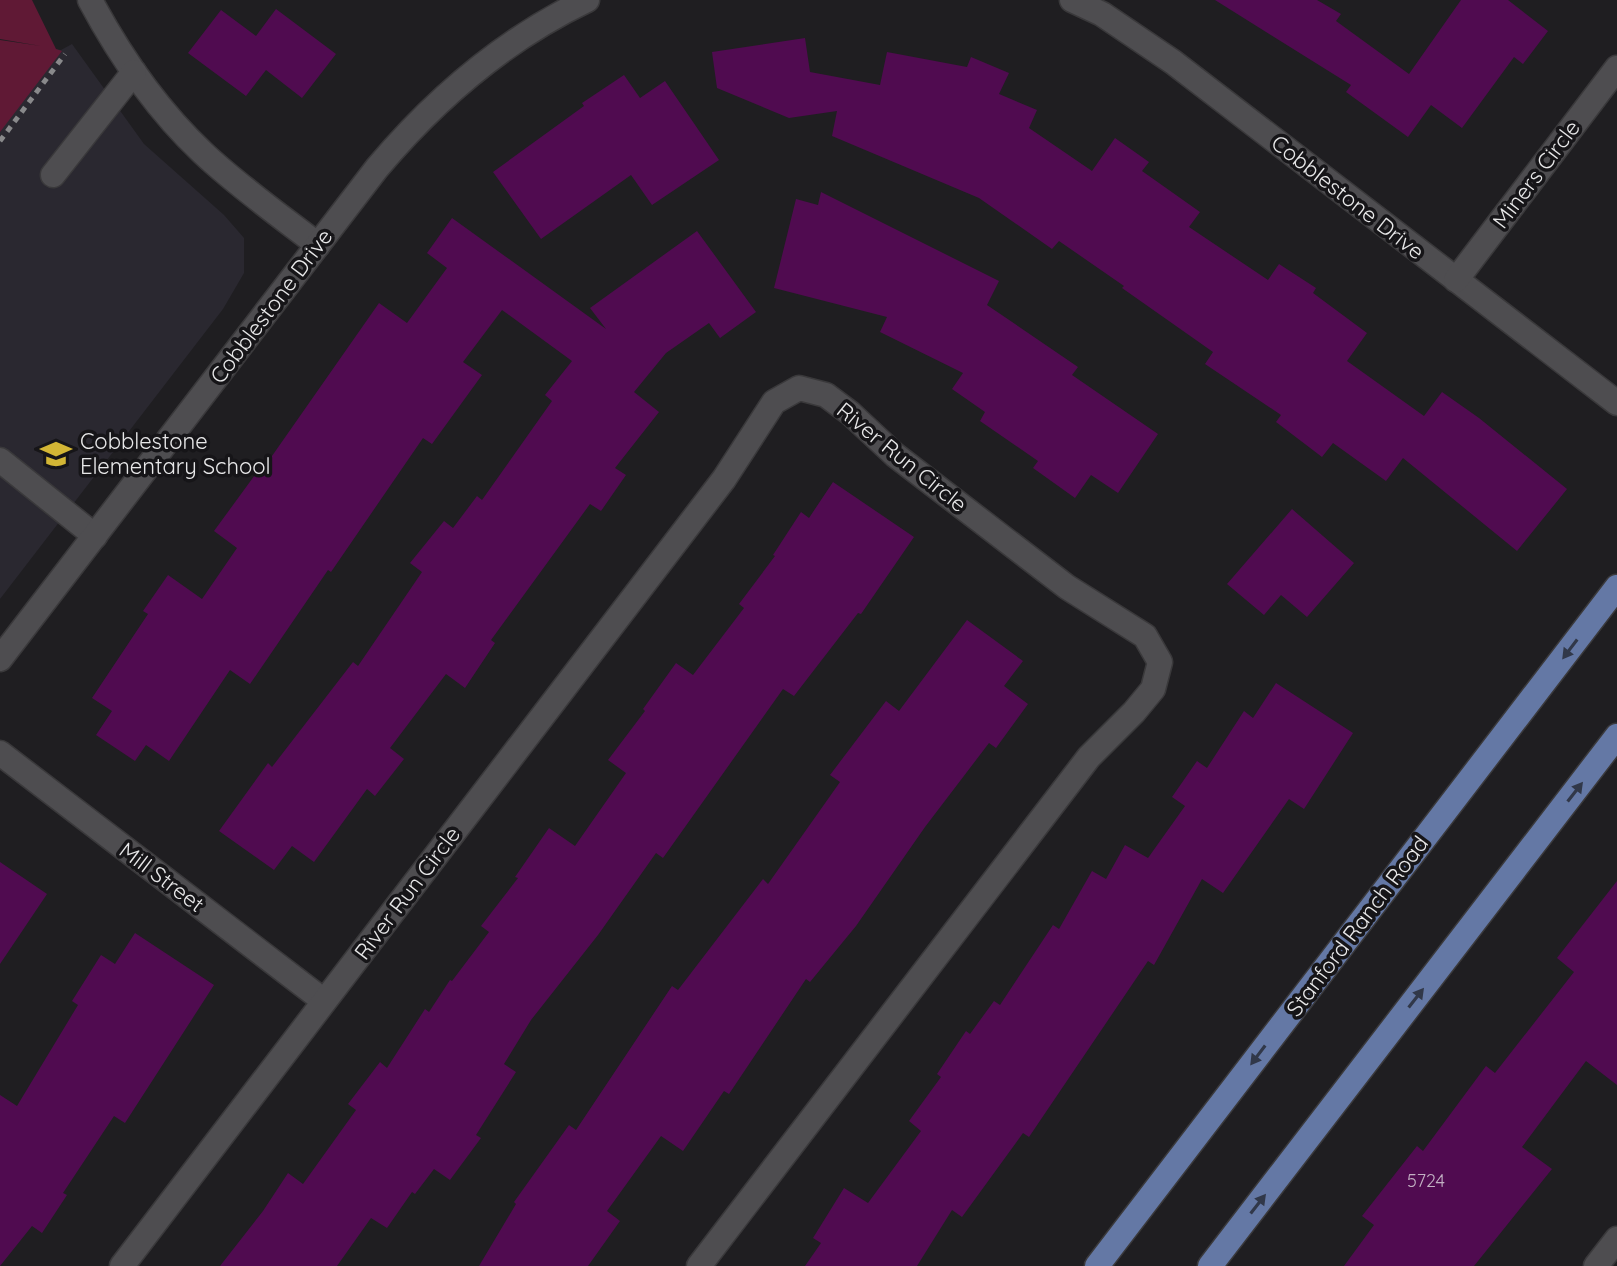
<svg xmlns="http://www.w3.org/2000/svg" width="1617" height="1266" viewBox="0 0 1617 1266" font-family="Quicksand,sans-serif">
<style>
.built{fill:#2a2830}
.green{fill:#601935}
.building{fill:#500b50}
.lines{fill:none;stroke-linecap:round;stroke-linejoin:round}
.minor-casing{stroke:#3a393b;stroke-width:27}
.major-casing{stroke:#3a393b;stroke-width:27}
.path{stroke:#89898b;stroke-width:5;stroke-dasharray:6 6;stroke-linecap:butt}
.minor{stroke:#4e4d50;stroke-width:24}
.major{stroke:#6478a5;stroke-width:24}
.oneway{fill:#313849}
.labels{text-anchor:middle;stroke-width:7;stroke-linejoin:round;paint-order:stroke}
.number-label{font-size:18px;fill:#c2b1c3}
.street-label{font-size:22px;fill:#e8e8e9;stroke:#161518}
.poi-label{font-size:22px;fill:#e8e8e9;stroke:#161518;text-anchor:start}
</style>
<rect width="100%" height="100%" fill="#1f1e21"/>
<path class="built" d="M0,41l61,9 11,-6 72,100 80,71 20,23v35l-21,36 -223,290z"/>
<path class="green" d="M0,0h32l24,49 6,2 -62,81v-92l41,6 -41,-7z"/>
<g class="building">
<path d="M1215,0h102l24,14 -5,7 73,53 52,-74h47l40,31 -25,33 -9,-7 -52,71 -31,-23 -23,32 -62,-45 5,-7z"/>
<path d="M276,9l60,45 -34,44 -36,-28 -20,26 -58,-43 33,-43 35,26z"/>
<path d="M805,38l5,34 70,13 7,-33 80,15 4,-10 38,16 -10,21 38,16 -8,18 63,43 23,-33 34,24 -7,9 58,41 -11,15 79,53 11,-16 37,24 -3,5 54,40 -20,28 77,55 18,-24 37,26 88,71 -50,62 -114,-93 -17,23 -53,-38 -11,14 -46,-35 5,-7 -76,-51 8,-12 -91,-64 2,-2 -65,-45 -7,8 -73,-51 -147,-62 5,-25 -48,7 -72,-30 -5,-36z"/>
<path d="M624,75l16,23 25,-17 54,79 -67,45 -21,-30 -90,64 -48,-67 91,-66 -2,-3z"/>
<path d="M821,192l178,89 -12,24 91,62 -6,8 86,59 -40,59 -27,-18 -16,23 -42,-30 5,-7 -58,-40 5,-9 -33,-23 11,-16 -83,-41 7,-15 -113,-29 22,-89 22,6z"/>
<path d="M452,218l154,111 -16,-21 107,-77 59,81 -36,26 -11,-15 -43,30 -32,39 25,20 -44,56 11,7 -25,36 -11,-7 -99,136 4,3 -30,45 -19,-14 -56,74 14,11 -29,37 -8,-7 -53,73 -22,-16 -18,24 -55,-39 49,-68 4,4 81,-105 5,4 64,-94 -12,-9 34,-42 9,7 24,-32 5,4 70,-99 -7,-6 27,-34 -70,-51 -39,52 19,13 -50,69 -9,-6 -92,134 -3,-2 -78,114 -20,-14 -61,91 -23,-16 -11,16 -39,-26 16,-24 -20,-13 56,-84 -5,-3 25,-36 34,24 35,-51 -23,-17 49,-67 2,2 114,-163 28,20 40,-55 -20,-15z"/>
<path d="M833,482l81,55 -53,77 -3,-1 -64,83 -11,-7 -120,169 -7,-5 -58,82 -67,85 -27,44 12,8 -40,63 5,3 -31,42 -16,-11 -19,25 -3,-2 -25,36 -16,-10 -34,48h-117l43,-55 25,-38 15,11 53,-74 -8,-6 32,-42 7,6 38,-59 4,3 21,-32 2,1 37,-49 -8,-6 37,-48 -3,-1 34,-49 26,18 51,-73 -18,-13 37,-49 -2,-2 33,-46 17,12 51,-67 -5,-4 36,-48 -2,-1 28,-43 8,6z"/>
<path d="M1292,509l62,54 -47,54 -26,-22 -17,20 -37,-31z"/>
<path d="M967,620l56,41 -19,25 24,18 -32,44 -7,-5 -64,84 -69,99 -46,56 -4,-3 -77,115 -5,-3 -41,60 -22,-15 -54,75 13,10 -32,45h-109l37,-62 -2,-2 55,-77 7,5 96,-144 6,4 85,-111 5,5 72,-102 -10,-7 56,-74 13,10z"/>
<path d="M1276,683l77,50 -49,76 -15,-10 -66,94 -21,-14 -48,86 -6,-4 -119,176 -6,-4 -61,84 -10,-7 -35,56h-112l16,-23 -8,-5 31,-50 24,15 53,-72 -12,-10 32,-44 -4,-3 29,-43 4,3 24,-33 6,4 53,-80 6,4 33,-58 14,8 19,-34 23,13 37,-52 -13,-9 25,-36 10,7 37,-57 9,7z"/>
<path d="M0,862l47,32 -47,70z"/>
<path d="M1617,881v204l-31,-24 -64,86 30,22 -78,97h-130l30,-41 -12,-9 55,-70 6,5 63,-85 9,7 79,-101 -17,-14z"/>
<path d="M135,933l79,52 -89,138 -11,-7 -51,77 4,2 -25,38 -10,-7 -32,40v-171l17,11 61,-101 -6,-4 29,-46 14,9z"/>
</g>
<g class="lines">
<defs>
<g id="minor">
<path d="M90,0c30,56 66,109 113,153 35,33 76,62 115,92"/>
<path d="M1072,0l30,14 71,48 444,341"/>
<path d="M53,175l81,-103"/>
<path d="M1456,280l161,-212"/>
<path d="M0,460l95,76"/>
<path d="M0,659l377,-491c59,-70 126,-128 210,-168"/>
<path d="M0,753l324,248"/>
<path d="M122,1266l602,-787 50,-77 25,-14 27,7 24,18 45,42 172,132 78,49 15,26 -7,27 -19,23 -45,45 -390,509"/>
<path d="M1596,1266l21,-27"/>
</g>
<g id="major">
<path d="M1097,1266l520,-679"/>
<path d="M1210,1266l407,-530"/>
</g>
</defs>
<use href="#minor" class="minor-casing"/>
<use href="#major" class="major-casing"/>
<path class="path" d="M0,141l65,-87"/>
<use href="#minor" class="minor"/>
<use href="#major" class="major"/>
</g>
<defs><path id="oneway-solid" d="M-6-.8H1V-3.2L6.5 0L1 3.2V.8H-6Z" transform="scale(2)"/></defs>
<g class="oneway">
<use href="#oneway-solid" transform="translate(1570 649) rotate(127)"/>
<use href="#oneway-solid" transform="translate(1575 792) rotate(-52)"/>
<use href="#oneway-solid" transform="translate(1416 998) rotate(-52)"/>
<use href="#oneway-solid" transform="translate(1258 1055) rotate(127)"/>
<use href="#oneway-solid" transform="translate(1258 1204) rotate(-52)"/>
</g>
<defs>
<symbol id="school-bare" viewBox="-9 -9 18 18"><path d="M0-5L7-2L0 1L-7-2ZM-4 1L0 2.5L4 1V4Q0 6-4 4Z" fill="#d3b635" stroke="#161518" stroke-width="2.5" paint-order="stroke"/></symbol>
</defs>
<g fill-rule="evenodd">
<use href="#school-bare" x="34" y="432" width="44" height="44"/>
</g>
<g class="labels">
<g class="number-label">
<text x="1426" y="1187">5724</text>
</g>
<g class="street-label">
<text transform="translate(1536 174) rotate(-53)" y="8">Miners Circle</text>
<text transform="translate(1348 197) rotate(38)" y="8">Cobblestone Drive</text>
<text transform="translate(271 306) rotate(-53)" y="8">Cobblestone Drive</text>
<text transform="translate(902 457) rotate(39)" y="8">River Run Circle</text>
<text transform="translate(162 877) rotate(37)" y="8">Mill Street</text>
<text transform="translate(407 893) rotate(-53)" y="8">River Run Circle</text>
<text transform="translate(1357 926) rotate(-53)" y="8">Stanford Ranch Road</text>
</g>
<g class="poi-label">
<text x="80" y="449">Cobblestone<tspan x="80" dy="25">Elementary School</tspan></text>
</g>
</g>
</svg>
